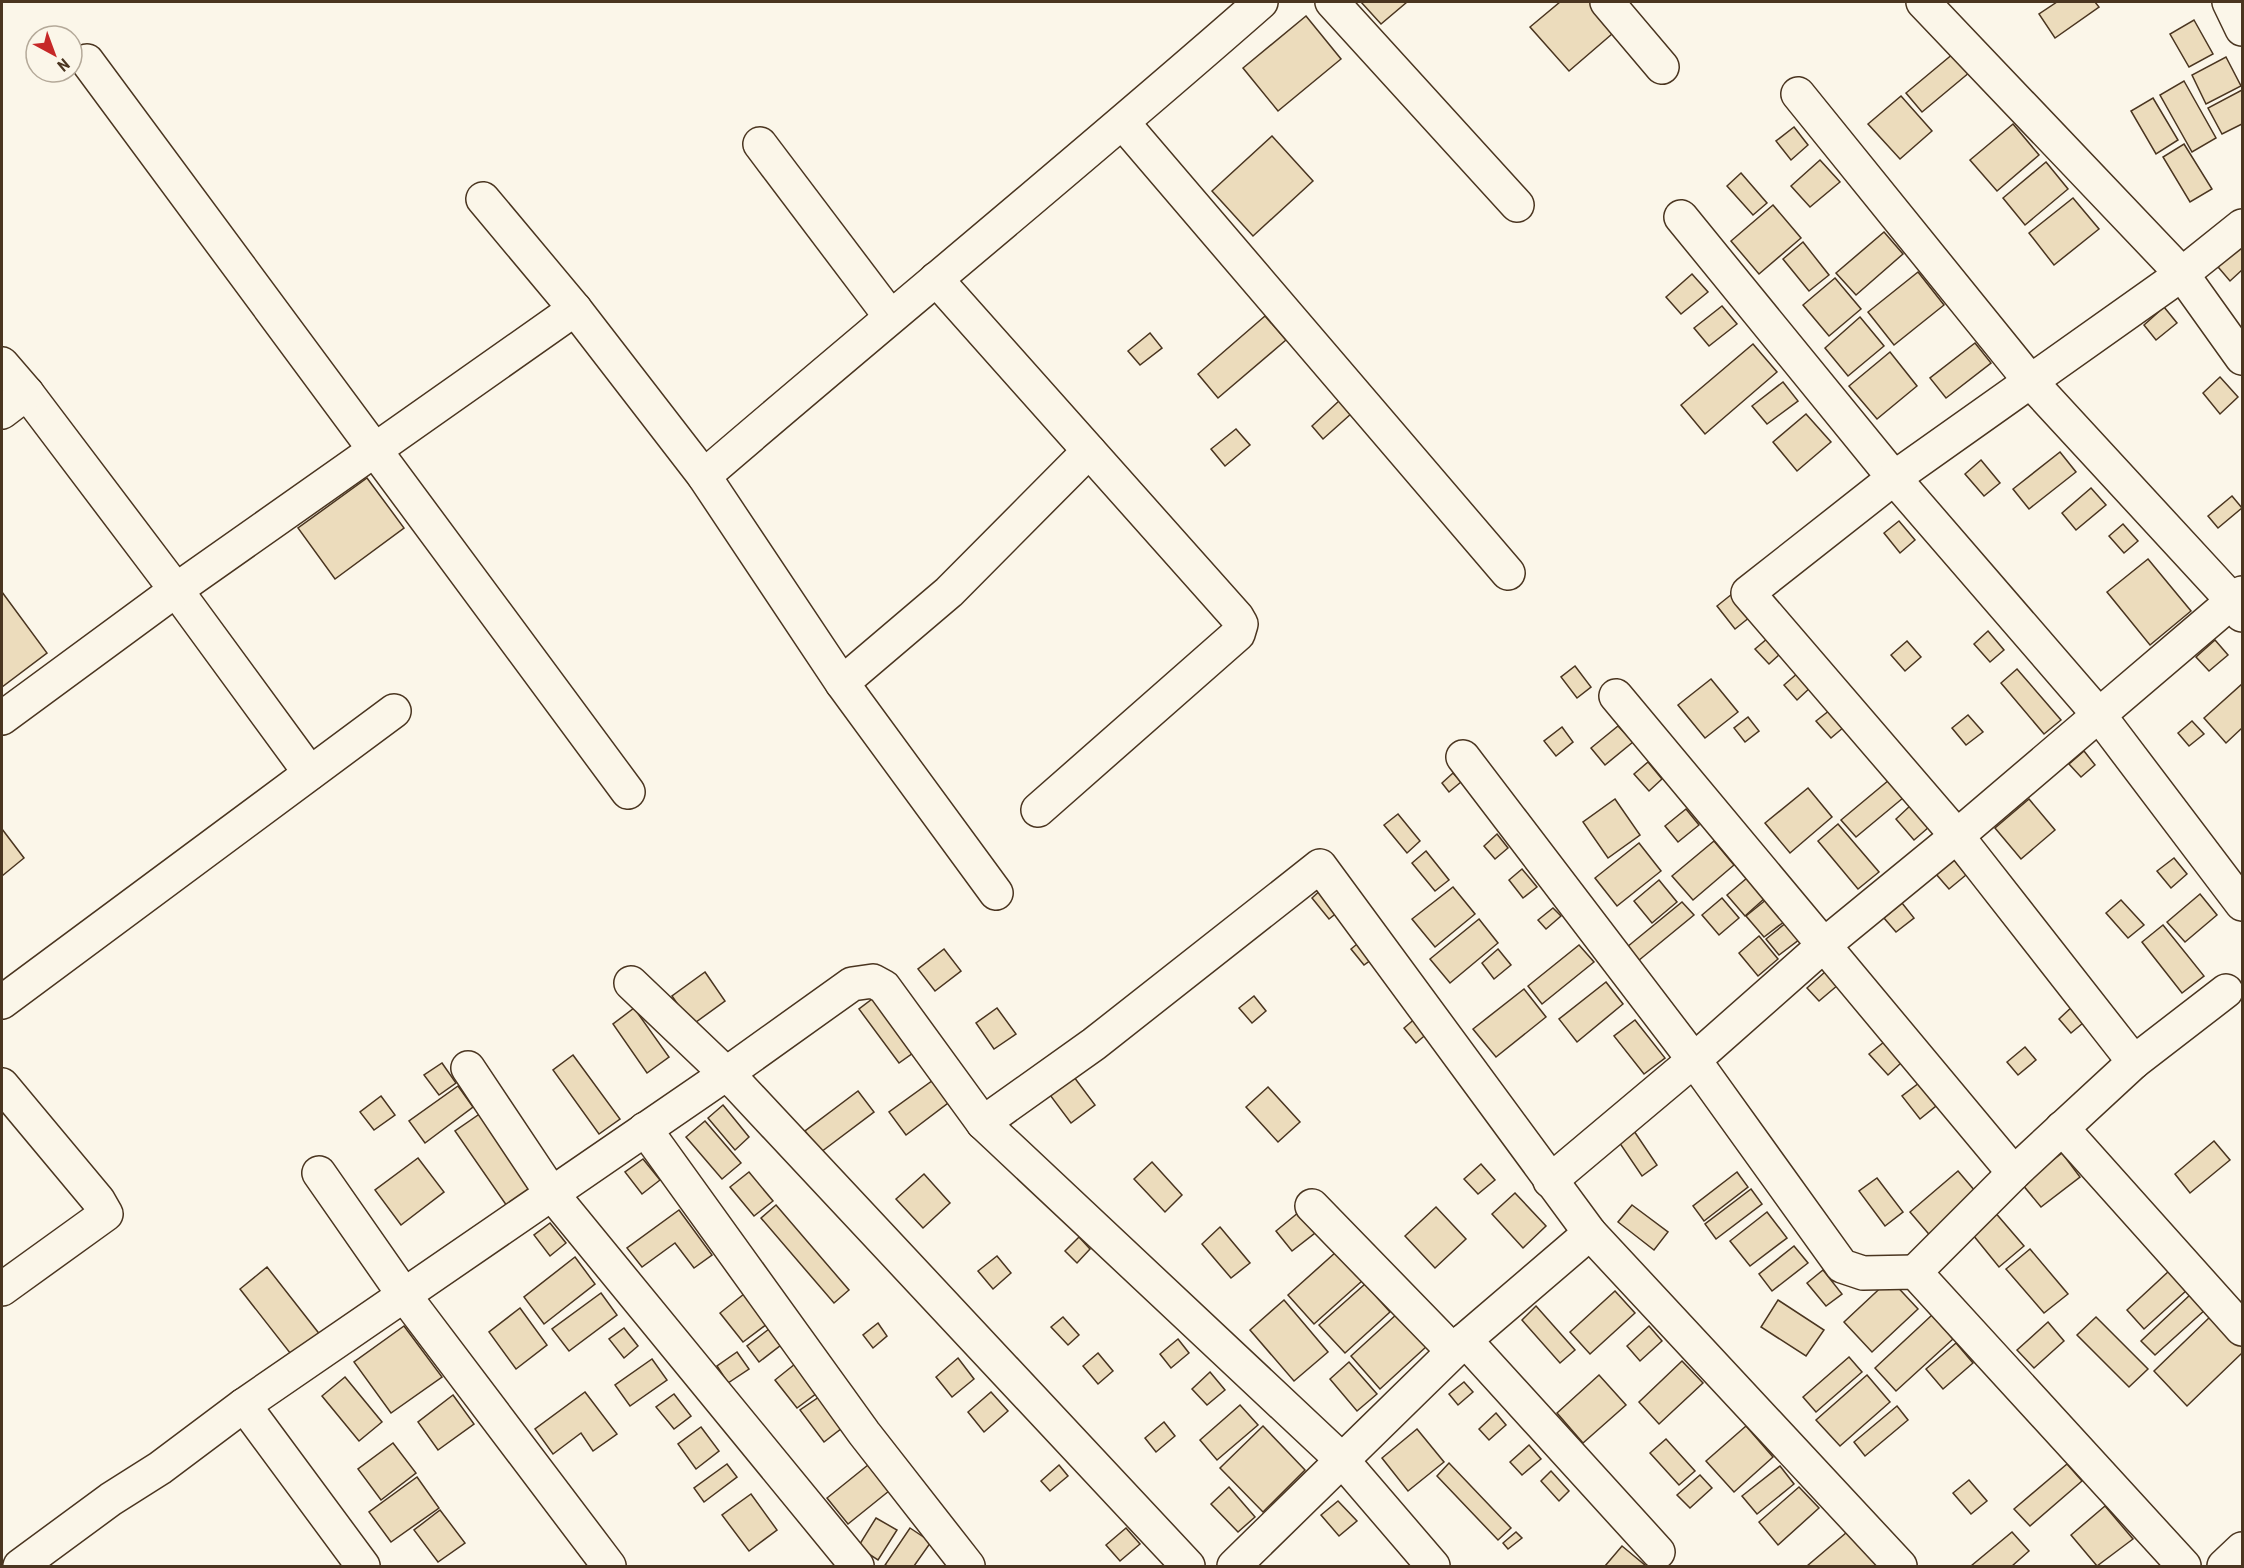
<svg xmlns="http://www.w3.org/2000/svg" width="2244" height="1568" viewBox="0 0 2244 1568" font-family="'Roboto Condensed',sans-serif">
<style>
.building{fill:#ecdcbc;stroke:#4a3520;stroke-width:1.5}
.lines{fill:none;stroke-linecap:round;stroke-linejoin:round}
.minor-casing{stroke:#4a3520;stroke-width:36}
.minor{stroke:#fbf6e9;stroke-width:33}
</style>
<rect width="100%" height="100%" fill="#fbf6e9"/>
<g class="building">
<path d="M1361,2h46l-26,22z"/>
<path d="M1560,2h37l22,26 -50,43 -39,-44z"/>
<path d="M2057,2h38l4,5 -44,31 -16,-24z"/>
<path d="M1306,16l35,43 -63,52 -35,-43z"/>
<path d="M2194,20l19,34 -24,13 -19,-33z"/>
<path d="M1954,53l16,19 -48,40 -16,-19z"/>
<path d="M2226,57l15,29 -35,18 -14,-29z"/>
<path d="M2184,81l32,57 -24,14 -32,-57z"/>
<path d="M2242,90v34l-20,10 -14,-26z"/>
<path d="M1901,96l31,35 -32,28 -32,-35z"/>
<path d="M2153,98l25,42 -22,14 -25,-43z"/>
<path d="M2013,124l26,31 -42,36 -27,-31z"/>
<path d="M1794,127l14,18 -17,15 -15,-19z"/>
<path d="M1272,136l41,45 -60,55 -41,-45z"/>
<path d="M2184,144l28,45 -22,13 -27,-45z"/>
<path d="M1820,160l20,22 -30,25 -19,-21z"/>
<path d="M2046,162l22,27 -43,36 -22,-27z"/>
<path d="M1741,173l26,30 -14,12 -26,-29z"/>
<path d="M2073,198l26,31 -45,36 -25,-32z"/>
<path d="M1773,205l28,33 -42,36 -28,-33z"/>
<path d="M1884,232l19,22 -47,41 -20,-22z"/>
<path d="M2242,239v31l-12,11 -17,-20z"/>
<path d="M1803,242l26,33 -20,16 -26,-32z"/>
<path d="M1918,272l26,33 -50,40 -26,-33z"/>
<path d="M1692,274l16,18 -27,22 -15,-17z"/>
<path d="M1835,278l26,31 -32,27 -26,-31z"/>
<path d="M1722,306l15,18 -28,22 -15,-18z"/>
<path d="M2164,307l13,16 -21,17 -12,-15z"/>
<path d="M1265,316l21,24 -68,58 -20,-24z"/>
<path d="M1860,317l24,29 -36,30 -23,-28z"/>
<path d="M1150,333l12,15 -22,17 -12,-14z"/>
<path d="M1975,343l16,20 -45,35 -16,-20z"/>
<path d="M1753,344l24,28 -72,62 -24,-29z"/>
<path d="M1890,352l27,34 -40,33 -28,-33z"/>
<path d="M2220,377l18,20 -18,17 -17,-21z"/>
<path d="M1783,382l15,19 -31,23 -15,-18z"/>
<path d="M1340,400l12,13 -29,26 -11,-13z"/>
<path d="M1806,414l25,28 -34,29 -24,-29z"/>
<path d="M1236,429l14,16 -25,21 -14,-17z"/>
<path d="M2060,452l16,20 -47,37 -16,-20z"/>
<path d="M1981,460l19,23 -16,13 -19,-22z"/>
<path d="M367,478l37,50 -69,51 -37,-51z"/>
<path d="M2091,488l15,17 -30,25 -14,-17z"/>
<path d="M2232,496l10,12 -24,20 -10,-12z"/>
<path d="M1899,521l16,19 -15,13 -16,-20z"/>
<path d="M2123,524l15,17 -14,12 -15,-17z"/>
<path d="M2148,559l43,52 -41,34 -43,-53z"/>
<path d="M2,592l45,61 -45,34z"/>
<path d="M1732,594l18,23 -15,12 -18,-23z"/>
<path d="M1988,631l16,19 -14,12 -16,-18z"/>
<path d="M1768,638l13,15 -12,11 -14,-15z"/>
<path d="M2215,640l13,15 -19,16 -13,-14z"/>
<path d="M1907,641l14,16 -16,14 -14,-16z"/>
<path d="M1575,666l16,21 -14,11 -16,-21z"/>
<path d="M2017,669l44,51 -17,14 -43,-51z"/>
<path d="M1799,672l12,15 -14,13 -13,-15z"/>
<path d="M1711,679l27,33 -33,26 -27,-33z"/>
<path d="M2242,684v44l-16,15 -22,-25z"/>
<path d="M1830,710l14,17 -13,11 -15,-17z"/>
<path d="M1968,715l15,17 -17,13 -14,-17z"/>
<path d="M1748,717l11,14 -14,11 -11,-14z"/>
<path d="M2192,721l12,13 -15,12 -11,-13z"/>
<path d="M1618,726l15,16 -28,23 -14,-17z"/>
<path d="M1562,727l11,15 -17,14 -12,-15z"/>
<path d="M2084,751l11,14 -14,12 -12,-13z"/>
<path d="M1648,762l14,17 -13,12 -15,-17z"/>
<path d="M1453,773l8,9 -12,10 -7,-9z"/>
<path d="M1889,780l14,18 -47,39 -15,-17z"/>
<path d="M1808,788l24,29 -42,36 -25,-30z"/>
<path d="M1615,799l25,36 -32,23 -25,-36z"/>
<path d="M2029,799l26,31 -34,29 -26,-31z"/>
<path d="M1911,805l18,22 -15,13 -18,-21z"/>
<path d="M1686,809l13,16 -21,17 -13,-16z"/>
<path d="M1398,814l22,27 -13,12 -23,-28z"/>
<path d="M1838,824l41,48 -21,17 -40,-48z"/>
<path d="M2,829l22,29 -22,18z"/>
<path d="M1497,834l11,14 -13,11 -11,-13z"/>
<path d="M1714,841l20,24 -41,35 -21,-24z"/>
<path d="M1639,843l22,28 -44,35 -22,-28z"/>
<path d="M1426,851l23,29 -14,11 -23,-28z"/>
<path d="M2174,858l13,16 -16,14 -14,-17z"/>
<path d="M1954,860l12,15 -17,14 -13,-15z"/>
<path d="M1522,869l15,18 -14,11 -14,-18z"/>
<path d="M1747,878l18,20 -20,18 -18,-21z"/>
<path d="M1659,880l18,22 -25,21 -18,-22z"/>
<path d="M1325,886l18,22 -14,11 -17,-21z"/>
<path d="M1453,887l22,27 -40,33 -23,-28z"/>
<path d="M2200,894l17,21 -32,27 -18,-20z"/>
<path d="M1722,898l17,20 -20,17 -17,-20z"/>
<path d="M1767,899l18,22 -21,16 -18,-21z"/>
<path d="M2121,900l23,25 -16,13 -22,-25z"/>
<path d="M1682,902l12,13 -56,46 -11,-14z"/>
<path d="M1902,903l12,15 -18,14 -12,-14z"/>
<path d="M1553,908l8,8 -15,13 -8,-9z"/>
<path d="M1479,919l19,24 -48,40 -20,-24z"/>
<path d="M1787,922l13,17 -21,16 -13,-16z"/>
<path d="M2163,925l41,51 -22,17 -40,-51z"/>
<path d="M1759,936l19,23 -20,17 -19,-23z"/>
<path d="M1362,940l13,17 -11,8 -13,-16z"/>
<path d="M1579,945l15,17 -52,42 -14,-18z"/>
<path d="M944,949l17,22 -26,20 -17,-22z"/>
<path d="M1498,949l13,16 -17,14 -12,-16z"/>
<path d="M1826,971l12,14 -19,16 -12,-13z"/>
<path d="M705,972l20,29 -33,24 -20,-29z"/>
<path d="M1606,982l17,22 -46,38 -18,-23z"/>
<path d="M1524,989l22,28 -50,40 -23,-28z"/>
<path d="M880,993l40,55 -21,15 -40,-54z"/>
<path d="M1254,996l12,15 -14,12 -13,-15z"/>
<path d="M2076,1003l13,15 -18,15 -12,-14z"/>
<path d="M634,1008l35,49 -22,16 -34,-49z"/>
<path d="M997,1008l19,26 -22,15 -18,-26z"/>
<path d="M1417,1017l12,15 -13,11 -12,-15z"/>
<path d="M1635,1020l30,38 -21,16 -30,-38z"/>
<path d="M1884,1042l17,21 -13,12 -19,-21z"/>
<path d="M2025,1047l11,13 -18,15 -11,-13z"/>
<path d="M573,1055l47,64 -21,15 -46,-64z"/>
<path d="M442,1063l14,20 -17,12 -15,-20z"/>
<path d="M1074,1077l21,28 -24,18 -21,-28z"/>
<path d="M936,1078l16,22 -46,35 -17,-23z"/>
<path d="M1919,1083l17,23 -16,13 -18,-23z"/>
<path d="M458,1086l15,21 -48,36 -16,-22z"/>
<path d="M1268,1087l32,35 -22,20 -32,-35z"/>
<path d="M858,1091l16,21 -53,40 -16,-21z"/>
<path d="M381,1096l14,19 -21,15 -14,-18z"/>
<path d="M723,1105l26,32 -14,13 -27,-32z"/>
<path d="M481,1113l53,78 -25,18 -54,-78z"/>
<path d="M705,1121l36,42 -19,16 -36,-42z"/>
<path d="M1634,1131l23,34 -15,11 -23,-34z"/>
<path d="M2214,1141l16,19 -40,33 -15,-19z"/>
<path d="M2062,1153l18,24 -39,30 -19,-23z"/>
<path d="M418,1158l26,34 -43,33 -26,-35z"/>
<path d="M643,1159l17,21 -18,14 -17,-22z"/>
<path d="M1152,1162l30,33 -17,17 -31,-33z"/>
<path d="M1481,1164l14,16 -17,14 -14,-15z"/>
<path d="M1958,1171l23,27 -48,41 -23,-27z"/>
<path d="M749,1172l24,29 -19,15 -24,-29z"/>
<path d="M1737,1172l11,15 -44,34 -11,-15z"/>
<path d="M924,1174l26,29 -27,25 -27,-29z"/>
<path d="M1877,1178l26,34 -18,14 -26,-35z"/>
<path d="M1751,1189l11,15 -46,35 -11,-15z"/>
<path d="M1515,1193l31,33 -23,22 -31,-34z"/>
<path d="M776,1205l73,85 -15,13 -73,-85z"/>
<path d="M1632,1205l36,27 -14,18 -36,-28z"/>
<path d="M1436,1207l30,32 -31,29 -30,-32z"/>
<path d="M679,1210l33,45 -18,13 -19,-25 -33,24 -15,-19z"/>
<path d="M1993,1210l31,36 -25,21 -30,-37z"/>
<path d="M1299,1212l16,21 -23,18 -16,-20z"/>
<path d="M1767,1212l20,26 -37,28 -20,-25z"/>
<path d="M550,1223l16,20 -16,13 -16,-21z"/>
<path d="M1220,1227l30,36 -19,15 -29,-34z"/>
<path d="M1079,1237l11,12 -13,14 -12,-12z"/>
<path d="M1794,1246l14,17 -36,28 -13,-17z"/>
<path d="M2030,1249l38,45 -24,19 -38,-44z"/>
<path d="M1336,1252l26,29 -48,43 -26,-29z"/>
<path d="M997,1256l14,17 -18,16 -15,-18z"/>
<path d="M575,1257l20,27 -51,40 -20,-27z"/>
<path d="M267,1267l54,69 -27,22 -54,-69z"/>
<path d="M1823,1270l19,24 -16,12 -19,-23z"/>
<path d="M2169,1271l18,19 -43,39 -17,-19z"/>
<path d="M1890,1279l28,30 -46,43 -28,-30z"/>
<path d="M1365,1284l25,28 -45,41 -26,-28z"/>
<path d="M1615,1291l20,22 -45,41 -20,-22z"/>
<path d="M601,1293l16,22 -48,36 -17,-22z"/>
<path d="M744,1294l23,30 -24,18 -23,-29z"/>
<path d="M2191,1294l15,15 -51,46 -14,-14z"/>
<path d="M1284,1300l44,52 -34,29 -44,-51z"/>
<path d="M1778,1300l46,30 -18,26 -45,-29z"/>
<path d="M1536,1306l39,44 -15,13 -38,-43z"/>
<path d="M520,1308l27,37 -31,24 -27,-37z"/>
<path d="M1398,1313l29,33 -47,43 -29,-33z"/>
<path d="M1932,1315l21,24 -57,52 -21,-23z"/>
<path d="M2212,1315l30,31v7l-55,53 -33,-35z"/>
<path d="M1063,1317l16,18 -11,10 -17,-18z"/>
<path d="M2096,1317l52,52 -19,18 -52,-52z"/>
<path d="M2048,1322l16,19 -30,27 -17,-18z"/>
<path d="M878,1323l9,13 -14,12 -10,-13z"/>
<path d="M404,1326l38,51 -51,36 -37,-51z"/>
<path d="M1649,1326l13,15 -22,20 -13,-15z"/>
<path d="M624,1328l14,18 -14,12 -15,-19z"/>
<path d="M769,1329l12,16 -22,17 -12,-16z"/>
<path d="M1178,1339l11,14 -18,15 -11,-14z"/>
<path d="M1956,1343l17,20 -30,26 -17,-20z"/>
<path d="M737,1352l12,17 -21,14 -11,-17z"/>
<path d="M1098,1353l15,18 -15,13 -15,-18z"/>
<path d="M1849,1357l13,15 -46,40 -13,-15z"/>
<path d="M958,1358l16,21 -22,18 -16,-20z"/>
<path d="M652,1359l15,21 -37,26 -15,-21z"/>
<path d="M1682,1361l21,22 -44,41 -20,-22z"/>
<path d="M1349,1362l28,32 -20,17 -27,-32z"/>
<path d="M795,1364l22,29 -20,15 -22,-28z"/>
<path d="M1210,1372l15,18 -18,15 -15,-16z"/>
<path d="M1599,1375l27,30 -43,38 -26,-30z"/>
<path d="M1867,1375l23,27 -50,44 -24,-26z"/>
<path d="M345,1377l37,45 -23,19 -37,-45z"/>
<path d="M1464,1382l9,10 -15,13 -9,-11z"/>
<path d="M585,1392l32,42 -24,17 -12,-18 -28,21 -18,-25z"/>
<path d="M991,1392l17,19 -24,21 -16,-20z"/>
<path d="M674,1394l17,22 -17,13 -18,-22z"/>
<path d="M453,1395l21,29 -36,26 -20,-28z"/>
<path d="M819,1397l23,31 -18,14 -24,-32z"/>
<path d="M1240,1405l18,20 -41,35 -17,-20z"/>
<path d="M1897,1406l11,14 -43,36 -11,-14z"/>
<path d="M1496,1413l10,12 -17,15 -10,-11z"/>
<path d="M1164,1422l11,14 -19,16 -11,-14z"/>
<path d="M1263,1426l42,44 -42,42 -43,-44z"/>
<path d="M1746,1426l27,31 -39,35 -28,-31z"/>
<path d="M701,1427l18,24 -23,18 -18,-25z"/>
<path d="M1417,1429l27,33 -36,29 -26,-33z"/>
<path d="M1666,1439l29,32 -16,14 -29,-32z"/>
<path d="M393,1443l23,30 -35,27 -23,-31z"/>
<path d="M1529,1445l12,14 -19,16 -12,-13z"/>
<path d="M1449,1463l62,65 -13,12 -61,-64z"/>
<path d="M727,1464l10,13 -33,25 -10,-14z"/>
<path d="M2067,1464l15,17 -52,45 -16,-17z"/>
<path d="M868,1465l21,26 -41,33 -21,-26z"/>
<path d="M1059,1465l9,11 -18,15 -9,-10z"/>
<path d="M1780,1466l14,18 -37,30 -15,-18z"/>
<path d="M1551,1471l18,20 -10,10 -18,-20z"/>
<path d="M1700,1475l12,13 -22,20 -13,-13z"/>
<path d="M417,1477l22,31 -48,34 -22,-30z"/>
<path d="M1969,1480l18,21 -16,13 -18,-21z"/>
<path d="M1229,1487l26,30 -17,15 -27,-28z"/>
<path d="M1799,1487l20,21 -41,37 -19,-23z"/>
<path d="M751,1494l26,36 -28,21 -27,-36z"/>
<path d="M1338,1501l19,20 -18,15 -18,-21z"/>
<path d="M2105,1506l28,33 -36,27 -26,-31z"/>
<path d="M440,1510l25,33 -27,19 -24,-32z"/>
<path d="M876,1518l21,12 -19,30 -20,-13z"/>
<path d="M1853,1527l30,34 -6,5h-70z"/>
<path d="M910,1528l21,14 -17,24h-26l-3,-1z"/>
<path d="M1126,1528l14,16 -20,17 -14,-16z"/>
<path d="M1516,1532l6,6 -14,11 -5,-6z"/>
<path d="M2012,1532l17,19 -17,15h-41z"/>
<path d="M1622,1546l24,20h-41z"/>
</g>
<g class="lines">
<defs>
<g id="minor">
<path d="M1332,2l185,203"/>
<path d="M1607,2l55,65"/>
<path d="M1923,2l259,272 60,84"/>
<path d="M2229,2l13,27"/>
<path d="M87,61l541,731"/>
<path d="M1798,94l233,288 202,219 9,14"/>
<path d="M1123,123l385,450"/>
<path d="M760,144l130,172"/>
<path d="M483,199l92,110 129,167 138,207 154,210"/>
<path d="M1681,217l213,261 205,237 143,189"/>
<path d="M936,279l301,338 4,7 -3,10 -200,176"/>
<path d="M2,364l25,29 149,197 134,183"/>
<path d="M2,412l25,-19"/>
<path d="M704,476c185,-159 374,-313 557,-474"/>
<path d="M842,683l107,-91 140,-141"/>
<path d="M1616,696l398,477"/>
<path d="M2,718l174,-128 399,-281"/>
<path d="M1463,757l231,303 148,206 21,7 52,-1 269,294"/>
<path d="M631,983l107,102 450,481"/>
<path d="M2,1002l392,-291"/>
<path d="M2134,1062l-177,-226 -209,-243 146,-115 288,-204 60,-48"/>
<path d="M468,1068l84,126 305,372"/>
<path d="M2,1085l96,115 8,14 -104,75"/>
<path d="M983,1123l111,-79 226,-178 270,367 310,333"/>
<path d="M2062,1128l180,201"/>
<path d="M645,1129l219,304 104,133"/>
<path d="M319,1173l85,122 205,271"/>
<path d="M1550,1181l144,-121 130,-115 133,-109 285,-243"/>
<path d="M1312,1206l141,145"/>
<path d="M1915,1272l99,-99 120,-111 92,-71"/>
<path d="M1465,1340l193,212"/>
<path d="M244,1405l119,161"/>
<path d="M20,1566l91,-67 49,-31 84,-63 482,-331 126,-90 21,-3 11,6 99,136 359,337 91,106"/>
<path d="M1234,1566l231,-226 125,-107"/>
<path d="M2224,1566l18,-17"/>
</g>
</defs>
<use href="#minor" class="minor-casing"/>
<use href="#minor" class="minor"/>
</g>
<rect width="2244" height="1568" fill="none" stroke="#4a3520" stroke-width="6"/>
<g transform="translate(54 54) rotate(139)"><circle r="28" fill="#fbf6e9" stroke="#b4a999" stroke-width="1.5"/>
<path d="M0-4.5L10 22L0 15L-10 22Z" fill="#c62828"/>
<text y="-9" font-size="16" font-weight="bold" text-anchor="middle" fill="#4a3520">N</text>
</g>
</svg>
